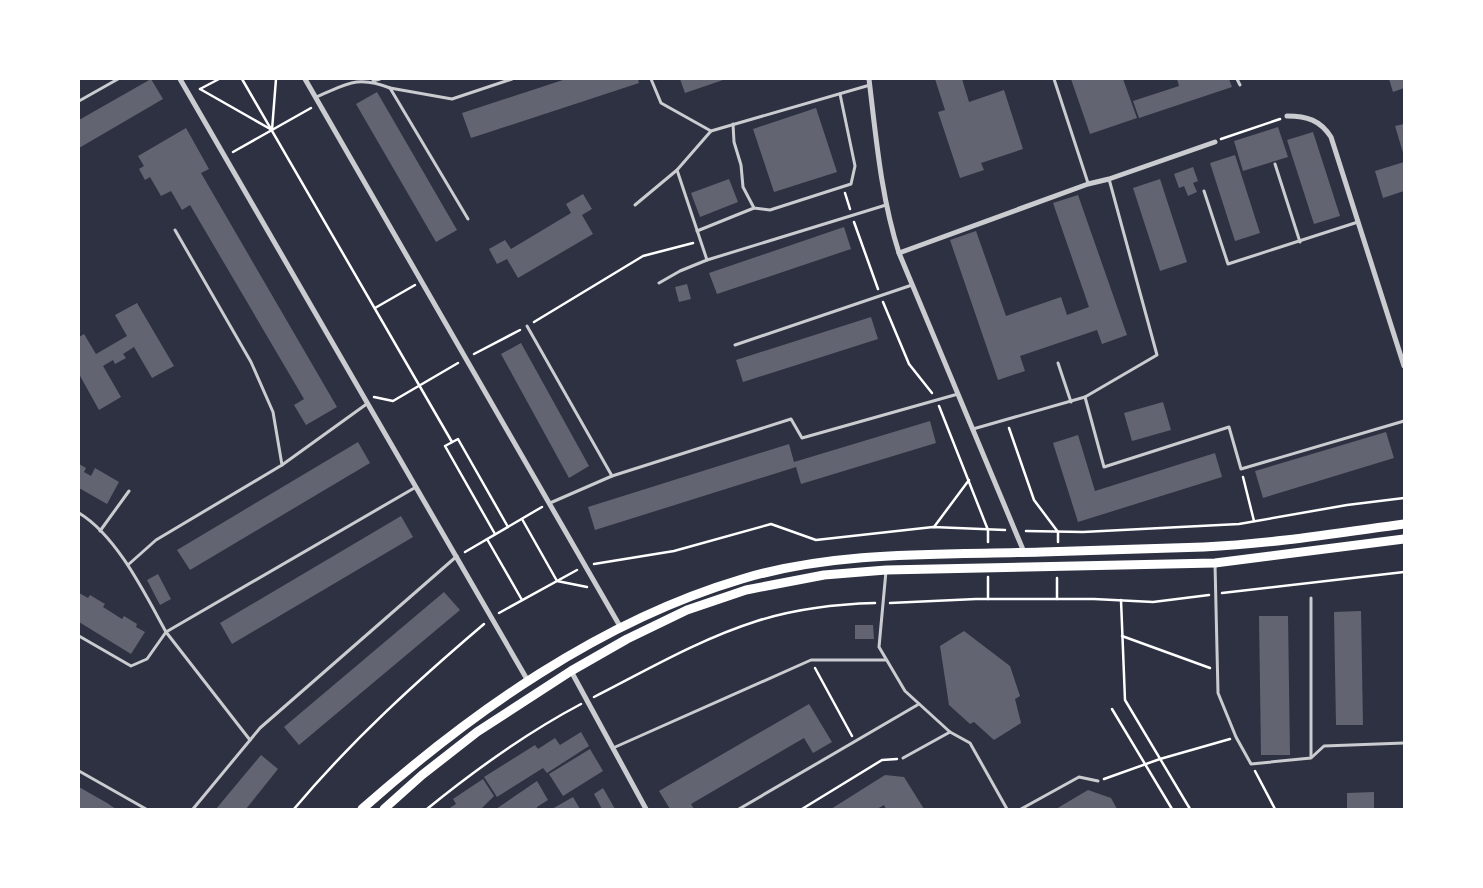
<svg xmlns="http://www.w3.org/2000/svg" width="1483" height="888" viewBox="0 0 1483 888" font-family="'Work Sans',sans-serif">
<style>
.building{fill:#626471}
.lines{fill:none;stroke-linecap:round;stroke-linejoin:round}
.path{stroke:#fff;stroke-width:2.5}
.service{stroke:#caccd0;stroke-width:3}
.minor{stroke:#caccd0;stroke-width:5}
.secondary{stroke:#fff;stroke-width:9}
</style>
<rect width="100%" height="100%" fill="#2d3142"/>
<g class="building">
<path d="M151,79l12,20 -84,49v-28z"/>
<path d="M566,79h72l1,4 -168,55 -9,-25z"/>
<path d="M680,79h46l-41,14z"/>
<path d="M935,79h27l7,23 35,-12 19,59 -42,14 3,7 -24,8 -22,-66 7,-2z"/>
<path d="M1071,79h52l14,39 -47,16z"/>
<path d="M1177,79h52l3,8 -93,31 -6,-17 46,-15z"/>
<path d="M1389,79h15v9l-11,4z"/>
<path d="M377,92l80,138 -21,12 -80,-138z"/>
<path d="M816,108l21,64 -63,20 -21,-63z"/>
<path d="M1404,124v32l-9,-30z"/>
<path d="M1278,127l10,30 -45,14 -9,-30z"/>
<path d="M186,128l23,41 -8,4 136,234 -31,18 -12,-20 10,-6 -114,-194 -8,5 -11,-19 -10,5 -11,-19 -5,3 -6,-11 5,-3 -6,-10z"/>
<path d="M1313,132l27,84 -26,8 -27,-84z"/>
<path d="M1235,155l25,78 -25,8 -25,-78z"/>
<path d="M1404,162v29l-21,7 -8,-27z"/>
<path d="M1193,167l5,14 -5,2 4,9 -9,4 -4,-10 -5,2 -5,-14z"/>
<path d="M729,179l9,23 -38,15 -9,-24z"/>
<path d="M1160,179l27,83 -27,9 -27,-83z"/>
<path d="M583,194l9,15 -10,6 11,19 -75,44 -11,-19 -10,5 -8,-15 16,-9 6,9 60,-36 -5,-9z"/>
<path d="M1078,195l49,140 -25,9 -5,-14 -77,26 5,15 -27,9 -48,-140 26,-9 30,85 55,-19 6,18 22,-8 -36,-104z"/>
<path d="M844,227l7,22 -134,45 -8,-21z"/>
<path d="M687,284l4,15 -12,3 -4,-15z"/>
<path d="M137,303l37,63 -22,12 -18,-31 -11,7 3,4 -11,6 -2,-4 -10,6 18,31 -22,13 -20,-36v-37l5,-3 12,20 31,-18 -12,-21z"/>
<path d="M871,317l7,22 -135,43 -7,-22z"/>
<path d="M521,343l68,123 -20,12 -68,-124z"/>
<path d="M1163,402l8,28 -39,11 -8,-28z"/>
<path d="M930,421l6,22 -135,41 -5,-17 -201,63 -7,-23 201,-63 5,18z"/>
<path d="M1386,432l8,26 -131,40 -8,-27z"/>
<path d="M1078,435l17,56 120,-38 7,24 -144,45 -25,-79z"/>
<path d="M358,442l12,21 -180,107 -13,-20z"/>
<path d="M79,464l7,4 -2,4 7,4 4,-8 24,14 -12,22 -28,-16z"/>
<path d="M401,516l12,21 -181,107 -12,-21z"/>
<path d="M158,574l13,25 -11,6 -13,-25z"/>
<path d="M444,592l16,18 -161,135 -15,-18z"/>
<path d="M79,593l9,5 2,-3 15,9 -2,3 19,12 2,-3 13,8 -1,3 9,5 -14,22 -52,-32z"/>
<path d="M1361,611l2,114h-27l-2,-113z"/>
<path d="M1259,616h29l2,139h-29z"/>
<path d="M855,625h18l1,14h-19z"/>
<path d="M964,631l46,35 10,30 -5,3 6,24 -27,17 -20,-18 -4,2 -21,-19 -9,-59z"/>
<path d="M809,704l23,38 -19,11 -9,-15 -113,66 3,5h-24l-11,-18z"/>
<path d="M581,732l8,14 -42,27 -4,-5 -46,29 -13,-20 51,-32 3,4 17,-11 5,7z"/>
<path d="M590,749l13,22 -40,25 -14,-22z"/>
<path d="M261,755l17,14 -32,40h-30z"/>
<path d="M885,775l19,2 20,32h-38l-2,-4 -7,4h-46z"/>
<path d="M483,779l11,17 -13,13h-33l8,-5 -3,-5z"/>
<path d="M537,781l11,19 -11,7v2h-41z"/>
<path d="M79,787l28,16 9,6h-37z"/>
<path d="M603,788l12,21h-13l-8,-15z"/>
<path d="M1088,790l23,8 6,11h-61z"/>
<path d="M1374,792v17h-27v-16z"/>
<path d="M573,797l7,12h-28z"/>
</g>
<g class="lines">
<g class="path">
<path d="M242,79l210,363"/>
<path d="M200,89l72,41 4,-51"/>
<path d="M200,89l19,-10"/>
<path d="M1221,139l59,-20"/>
<path d="M233,152l78,-44"/>
<path d="M845,193l5,16"/>
<path d="M854,222l24,67"/>
<path d="M883,302l26,62 23,29"/>
<path d="M375,308l40,-23"/>
<path d="M534,322l109,-66 50,-13"/>
<path d="M474,354l46,-24"/>
<path d="M374,397l19,4 65,-38"/>
<path d="M939,406l49,124v12"/>
<path d="M1009,428l25,72 24,32v10"/>
<path d="M1243,477l11,44"/>
<path d="M522,519l35,62 30,6"/>
<path d="M934,527l35,-47"/>
<path d="M1026,531l57,1 156,-8 108,-19 57,-7"/>
<path d="M495,534l-50,-88 13,-7 50,88"/>
<path d="M487,539l35,61"/>
<path d="M465,552l77,-45"/>
<path d="M594,564l80,-13 97,-27 45,16 117,-13 72,3"/>
<path d="M988,577v22"/>
<path d="M1222,593l182,-21"/>
<path d="M1057,599v-21"/>
<path d="M1121,600l4,100 65,109"/>
<path d="M890,603l86,-4h118l59,3 56,-7"/>
<path d="M499,613l78,-43"/>
<path d="M1122,636l88,32"/>
<path d="M815,668l37,68"/>
<path d="M594,697c53,-27 106,-58 163,-76 38,-12 79,-17 118,-18"/>
<path d="M1112,709l60,100"/>
<path d="M1255,771l20,38"/>
<path d="M1104,779l56,-20 70,-20"/>
<path d="M294,809c57,-68 123,-128 190,-185"/>
<path d="M427,809c48,-39 99,-76 154,-105"/>
<path d="M802,809l80,-49 15,-1"/>
</g>
<g class="service">
<path d="M651,79l10,24 50,28 -34,39 30,90"/>
<path d="M1054,79l34,104"/>
<path d="M1237,79l3,6"/>
<path d="M373,81l7,-2"/>
<path d="M390,88l62,11 60,-20"/>
<path d="M316,97c31,-13 41,-22 74,-9l78,131"/>
<path d="M79,101l39,-22"/>
<path d="M733,124l1,18 7,23 2,22 11,21 16,2 81,-26 4,-18 -15,-72"/>
<path d="M711,131l159,-46"/>
<path d="M1275,164l25,78"/>
<path d="M1204,191l24,73 130,-42"/>
<path d="M635,205l42,-35"/>
<path d="M697,231l57,-23"/>
<path d="M659,283l21,-12 27,-11 179,-55"/>
<path d="M527,326l85,150"/>
<path d="M735,345l177,-60"/>
<path d="M1058,363l13,39"/>
<path d="M1085,397l72,-42 -48,-176"/>
<path d="M973,429l112,-32 19,70 125,-40 12,42 163,-48"/>
<path d="M282,465l86,-62"/>
<path d="M550,503l62,-27 179,-57 11,19 156,-44"/>
<path d="M79,513c38,23 66,81 87,119l-19,27 -16,7 -52,-30"/>
<path d="M100,531l29,-40"/>
<path d="M129,564l27,-24 126,-75 -9,-53 -22,-50 -76,-132"/>
<path d="M1215,564l3,129 18,44 15,27 60,-6 13,-12 80,-3"/>
<path d="M886,571l-7,76 26,44 45,41 20,11 37,66"/>
<path d="M1311,598v159"/>
<path d="M250,740l-84,-108 250,-145"/>
<path d="M613,748l198,-88h75"/>
<path d="M903,758l47,-26"/>
<path d="M79,771l67,38"/>
<path d="M193,809l67,-81 197,-172"/>
<path d="M739,809l180,-105"/>
<path d="M1021,809l58,-32 19,4"/>
</g>
<g class="minor">
<path d="M180,79l348,602"/>
<path d="M305,79l316,549"/>
<path d="M869,79c7,58 12,118 30,174l125,299"/>
<path d="M1287,116c20,0 33,4 44,21l73,229"/>
<path d="M899,253l189,-69 21,-5 106,-37"/>
<path d="M571,671l75,138"/>
</g>
<g class="secondary">
<path d="M362,809c110,-97 238,-188 380,-230 96,-29 201,-24 300,-27 54,-2 108,-3 162,-5 67,-3 134,-14 200,-23"/>
<path d="M384,809l38,-34 55,-43 94,-61 56,-32 60,-29 59,-20 78,-15 62,-5 329,-7 189,-24"/>
</g>
</g>
<rect width="1483" height="888" fill="none" stroke="#ffffff" stroke-width="160"/>
</svg>
